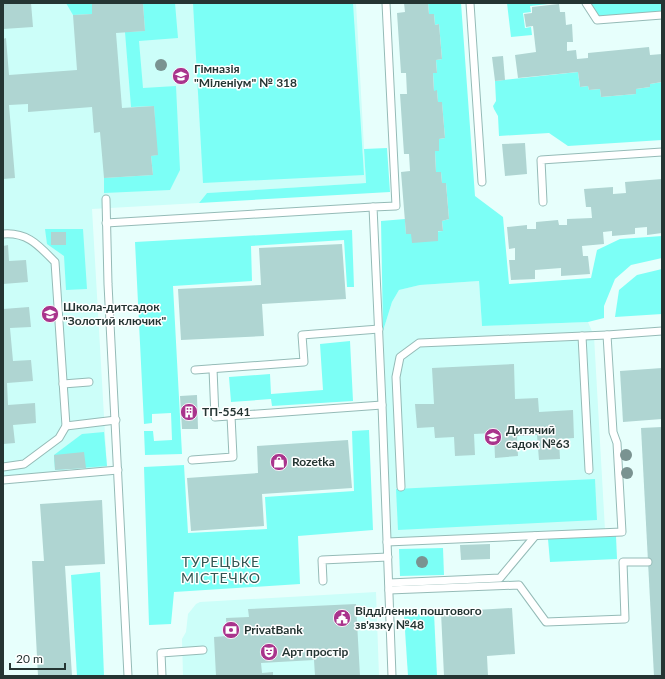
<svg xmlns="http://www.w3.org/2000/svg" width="665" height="679" viewBox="0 0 665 679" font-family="Lato,sans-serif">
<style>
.built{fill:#ccfef9}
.green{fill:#7cfff6}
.building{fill:#afd5d2}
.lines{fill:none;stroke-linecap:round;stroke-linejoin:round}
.service-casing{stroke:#95bbb7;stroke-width:9}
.service{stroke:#fff;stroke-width:7}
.tree{fill:#7a9391}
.labels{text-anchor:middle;stroke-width:3;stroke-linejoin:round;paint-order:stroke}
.poi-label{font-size:12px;font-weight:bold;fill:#253533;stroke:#fff;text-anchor:start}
.quarter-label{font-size:14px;letter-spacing:1px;fill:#325552;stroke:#fff}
</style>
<rect width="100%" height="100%" fill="#e7fffc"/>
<g class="built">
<path d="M3,3h353l10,180 -159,10 -8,10 -107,6 15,259 -104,8z"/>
<path d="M479,281l3,45 106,-4 6,14 11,194 -214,8 -8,-207 9,-29 7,-12 21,-5z"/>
<path d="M376,592l3,84h-196l-1,-37 4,-7 2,-18 8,-10 4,-2z"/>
</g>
<g class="green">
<path d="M66,3h26v11l-19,1z"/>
<path d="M143,3h32l3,35 -39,3 4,47 33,-2 4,84 -10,20 -66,3v-15l49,-3 -2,-19 6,-1 -3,-49 -23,1 -6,-75 20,-1z"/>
<path d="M193,3h160l11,172 -161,8z"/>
<path d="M428,3h33l14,193 28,21 6,67 82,-6 6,-28 23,-11 42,-3v22l-31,7 -16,14 -11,27v12l-16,4 -106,4 -3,-45 -59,4 -21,5 -7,12 -9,29 -2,-110 24,-2 1,15 37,-3 -1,-10 7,-2 -3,-36h-4l-1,-11h-5l-1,-21 4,-1v-11l6,-1 -3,-35 -4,-1 -1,-11h-3l-1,-18h4l-1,-13 6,-1 -3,-35 -4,1 -1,-11h-5z"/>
<path d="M507,3h50l-27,3 1,6 -8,1 2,15 6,-1 1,8 -21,2z"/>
<path d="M586,3h76v12l-65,5z"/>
<path d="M578,72l2,15 8,-1 1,4 11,-1 1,8 35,-3v-5l14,-2v-3l12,-2v58l-94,6 -19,-13 -50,3 -1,-20 -4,-7 -1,-3 3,-5 -1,-20z"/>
<path d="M387,148l3,44 -191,11 8,-10 159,-10 -2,-34z"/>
<path d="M45,229h38l4,60 -21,1 -2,-34 -17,-12z"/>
<path d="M352,230l2,57h-7l-3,-47 -93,6 1,35 -79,5 9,168 -37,1 -1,-24h9l1,10 18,-1 -1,-27 -19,1v9l-8,1 -9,-182z"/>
<path d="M662,269v45l-47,3 4,-27 18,-15z"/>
<path d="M350,341l3,60 -81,5 -1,-7 -40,3 -2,-25 41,-3 1,20 52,-4 -3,-46z"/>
<path d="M369,430l4,100 -75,6 2,48 -126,8 -3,32 -22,1 -5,-158 40,-2 4,68 79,-4 -2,-32 89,-6 -2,-60z"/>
<path d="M104,432l3,34 -52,4 -1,-15 28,-21z"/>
<path d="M595,479l2,41 -199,10 -2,-41z"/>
<path d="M616,536l1,23 -67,3 -2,-23z"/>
<path d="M443,548l1,27 -44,1 -1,-27z"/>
<path d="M100,572l4,104h-27l-6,-101z"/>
<path d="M434,613l3,63h-29l-4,-61z"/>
</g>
<g class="building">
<path d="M3,3h28l2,24 -30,2z"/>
<path d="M92,3h51l2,28 -29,2 6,75 32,-2 4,49 -7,1 2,19 -49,3 -4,-46 -6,1 -2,-26 -64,5v-8l-19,1 6,73 -12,1v-140l3,-1 3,37 68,-5 -4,-55 19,-1z"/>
<path d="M404,3h24l1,11h5l1,11 4,-1 3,35 -6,1 1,13h-4l1,18 3,-1 1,12h4l3,36 -6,1v12h-4l1,21h5l1,11h4l3,36 -7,2 1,10h-5v10l-26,2 -1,-9h-5l-5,-62 9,-1 -1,-17h-5l-4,-60h7l-1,-21h-5l-4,-60 8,-1z"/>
<path d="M559,4l1,8h5l1,13 6,-1 1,18h-6v9l9,-1 1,9 11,-1v-5l61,-6 1,8 12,-1v28l-12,2v3l-14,2v5l-35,3 -1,-8 -11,1 -1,-4 -8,1 -2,-15 -60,6 -3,-23 21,-3 -3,-26 -7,1 -2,-13 8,-1v-6z"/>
<path d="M503,56l2,24 -10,1 -3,-24z"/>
<path d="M525,143l2,31 -22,2 -3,-32z"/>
<path d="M662,179v54l-15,2v-8l-12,1v6l-23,2v-5l-9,1 1,12 -22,2 1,10h5l2,18 -29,2v-8l-26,2v9l-24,1 -2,-20h6v-12l-6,1 -2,-22 20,-2v4h9v-7l22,-2 1,5h8v-6l25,-1 -1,-11h-5l-2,-18 29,-2v7l13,-1 -1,-11z"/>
<rect x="51" y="232" width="15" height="13"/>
<path d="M342,244l4,55 -84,5 2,32 -83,4 -3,-51 83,-4 -2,-37z"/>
<path d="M8,245l1,16 17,-1 2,22 -25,2v-38z"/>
<path d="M29,307l2,20 -21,1 3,33 18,-1 2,21 -26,2 1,22 27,-2 1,20 -23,2 2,18 -12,1v-135z"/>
<path d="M514,364l1,35 23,-1 1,14 34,-2 1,28 -15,1 1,20 -21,1 -2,-25 -20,1 1,20 -23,2 -1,-25 -20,1 1,21 -20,1 -1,-19 -19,1 -1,-11 -17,1 -2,-24h19l-2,-36z"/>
<path d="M662,368v51l-39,3 -3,-51z"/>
<path d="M197,395l1,34h-16l-2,-33z"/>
<path d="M662,427v249h-8l-13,-248z"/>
<path d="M348,440l4,48 -90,6 2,32 -73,5 -4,-53 71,-5 -1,-27z"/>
<path d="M84,452l2,16 -31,2 -1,-15z"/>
<path d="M102,500l3,64 -40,2 7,110h-34l-6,-115h12l-4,-57z"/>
<path d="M490,544v15l-29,1 -1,-15z"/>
<path d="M356,604l4,72h-45l-1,-16 -53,3 1,10 11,-1v4h-57l-2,-39 13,-1 -1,-18 23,-1 -1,-8z"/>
<path d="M512,608l3,46 -28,2 1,20h-44l-3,-64z"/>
</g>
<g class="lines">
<defs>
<g id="service">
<path d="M386,3l10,203 -23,1 9,198 10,271"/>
<path d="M470,3l12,179"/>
<path d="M586,3l11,17 65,-5"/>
<path d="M106,199l2,85 20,392"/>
<path d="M543,202l-2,-42 121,-8"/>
<path d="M106,223l267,-16"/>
<path d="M3,234c25,-2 36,12 52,28l11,164 -7,12 -35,26 -21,3"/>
<path d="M582,336l7,134"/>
<path d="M213,369l2,48 167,-12"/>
<path d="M195,370l109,-8 -2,-27 77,-6"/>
<path d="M63,384l26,-2"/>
<path d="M66,426l50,-6"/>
<path d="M192,460l41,-3 -2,-41"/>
<path d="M3,480l115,-10"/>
<path d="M401,487l-5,-110 4,-20 19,-14 188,-8"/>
<path d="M387,542l235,-10 -5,-89 -4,-11 -6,-97 55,-4"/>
<path d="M323,581l-1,-21 66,-3"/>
<path d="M389,583l111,-5 35,-42"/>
<path d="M389,590l130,-5 27,37 79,-3 -2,-57h25"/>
<path d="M162,676l-1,-23 42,-3"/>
</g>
</defs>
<use href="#service" class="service-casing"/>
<use href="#service" class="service"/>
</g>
<g class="tree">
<circle cx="161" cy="65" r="6"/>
<circle cx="626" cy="455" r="6"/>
<circle cx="627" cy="473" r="6"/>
<circle cx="422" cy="562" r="6"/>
</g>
<defs>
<symbol id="school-disc" viewBox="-11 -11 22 22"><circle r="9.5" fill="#a9348c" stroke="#fff"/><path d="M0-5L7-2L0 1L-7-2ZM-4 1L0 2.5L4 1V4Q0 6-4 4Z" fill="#fff"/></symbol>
<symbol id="building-disc" viewBox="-11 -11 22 22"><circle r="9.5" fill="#a9348c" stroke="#fff"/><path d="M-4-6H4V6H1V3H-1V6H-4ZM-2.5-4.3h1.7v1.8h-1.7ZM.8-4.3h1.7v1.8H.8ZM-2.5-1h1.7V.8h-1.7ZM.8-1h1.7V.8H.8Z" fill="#fff"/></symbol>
<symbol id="shop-disc" viewBox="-11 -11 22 22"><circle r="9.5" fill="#a9348c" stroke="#fff"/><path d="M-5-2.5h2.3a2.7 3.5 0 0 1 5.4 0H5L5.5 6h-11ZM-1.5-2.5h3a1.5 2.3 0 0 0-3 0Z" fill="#fff"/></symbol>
<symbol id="civic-disc" viewBox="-11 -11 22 22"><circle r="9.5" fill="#a9348c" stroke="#fff"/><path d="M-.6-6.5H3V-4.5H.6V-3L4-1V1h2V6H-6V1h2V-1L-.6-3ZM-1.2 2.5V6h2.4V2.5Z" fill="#fff"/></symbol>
<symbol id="bank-disc" viewBox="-11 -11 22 22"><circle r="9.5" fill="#a9348c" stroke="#fff"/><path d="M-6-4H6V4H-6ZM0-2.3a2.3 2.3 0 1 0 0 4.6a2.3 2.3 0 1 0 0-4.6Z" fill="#fff"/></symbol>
<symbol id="theatre-disc" viewBox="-11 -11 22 22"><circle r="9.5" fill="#a9348c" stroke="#fff"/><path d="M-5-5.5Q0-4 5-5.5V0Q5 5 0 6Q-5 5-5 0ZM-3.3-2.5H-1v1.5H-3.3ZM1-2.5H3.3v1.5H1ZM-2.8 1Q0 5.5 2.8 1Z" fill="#fff"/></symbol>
</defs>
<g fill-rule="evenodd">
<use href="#school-disc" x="171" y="66" width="20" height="20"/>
<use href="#school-disc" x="40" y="304" width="20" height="20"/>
<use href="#building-disc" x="179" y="402" width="20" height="20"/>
<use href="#school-disc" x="483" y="427" width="20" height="20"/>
<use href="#shop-disc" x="269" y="452" width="20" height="20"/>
<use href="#civic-disc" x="332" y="608" width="20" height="20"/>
<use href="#bank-disc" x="221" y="620" width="20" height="20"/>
<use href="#theatre-disc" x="259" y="642" width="20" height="20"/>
</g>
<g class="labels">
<g class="poi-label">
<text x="194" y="73">Гімназія<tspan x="194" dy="14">"Міленіум" № 318</tspan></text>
<text x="63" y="311">Школа-дитсадок<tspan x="63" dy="14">"Золотий ключик"</tspan></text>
<text x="202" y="416">ТП-5541</text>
<text x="506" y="434">Дитячий<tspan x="506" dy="14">садок №63</tspan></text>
<text x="292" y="466">Rozetka</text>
<text x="355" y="615">Відділення поштового<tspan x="355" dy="14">зв'язку №48</tspan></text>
<text x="244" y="634">PrivatBank</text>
<text x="282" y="656">Арт простір</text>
</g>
<g class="quarter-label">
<text x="221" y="567">ТУРЕЦЬКЕ<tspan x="221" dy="16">МІСТЕЧКО</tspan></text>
</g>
</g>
<rect width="665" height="679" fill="none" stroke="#253533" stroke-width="8"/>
<path d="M10 663v6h55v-6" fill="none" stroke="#253533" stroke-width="2"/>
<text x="16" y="663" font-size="12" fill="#253533" stroke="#ffffff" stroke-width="3" paint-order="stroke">20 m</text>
</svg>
